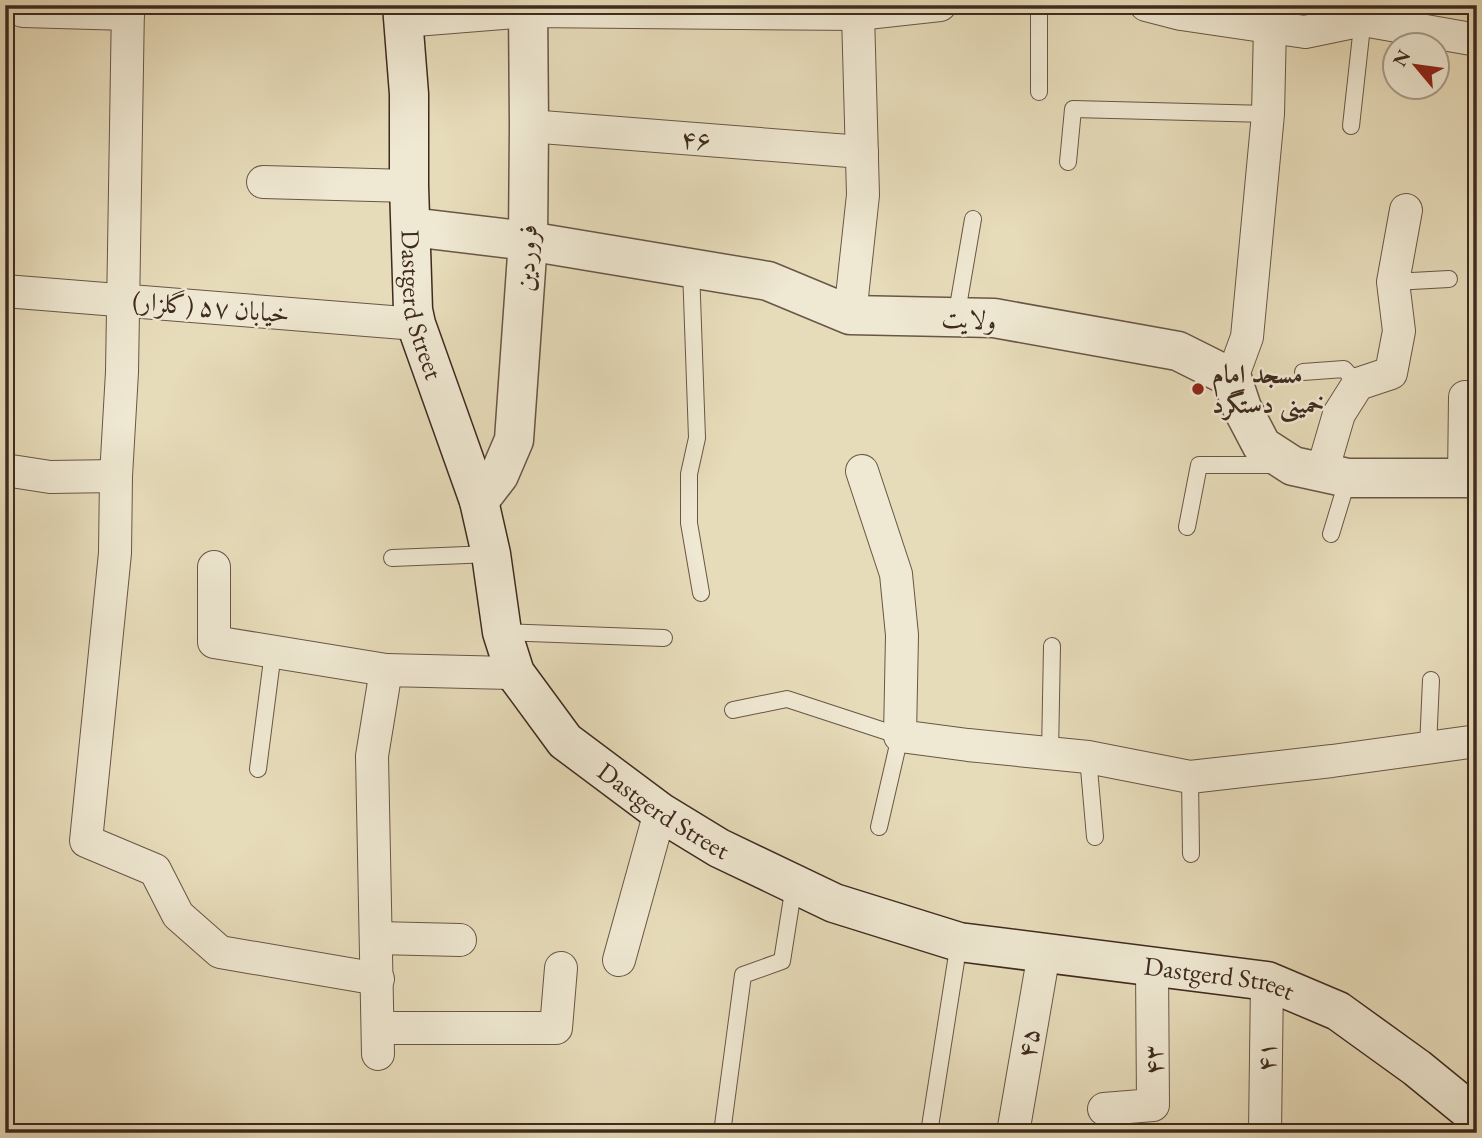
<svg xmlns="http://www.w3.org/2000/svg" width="1482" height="1138" viewBox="0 0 1482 1138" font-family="'EB Garamond',Amiri,serif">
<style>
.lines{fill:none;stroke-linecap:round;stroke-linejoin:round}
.service-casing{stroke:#695646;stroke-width:18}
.minor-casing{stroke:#695646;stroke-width:34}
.tertiary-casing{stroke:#695646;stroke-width:41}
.secondary-casing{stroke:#3f2a20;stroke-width:41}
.service{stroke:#efe8d2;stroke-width:16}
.minor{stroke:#efe8d2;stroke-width:32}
.tertiary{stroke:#efe8d2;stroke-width:38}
.secondary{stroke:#efe8d2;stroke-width:38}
.poi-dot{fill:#8f2418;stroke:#efe8d2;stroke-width:2.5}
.labels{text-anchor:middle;stroke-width:5;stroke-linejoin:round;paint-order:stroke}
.street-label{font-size:26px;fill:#3f2a20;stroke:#efe8d2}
.poi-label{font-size:26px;font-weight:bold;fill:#3f2a20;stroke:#efe8d2;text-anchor:start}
</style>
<rect width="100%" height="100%" fill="#e7dcba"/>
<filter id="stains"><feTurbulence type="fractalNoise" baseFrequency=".00286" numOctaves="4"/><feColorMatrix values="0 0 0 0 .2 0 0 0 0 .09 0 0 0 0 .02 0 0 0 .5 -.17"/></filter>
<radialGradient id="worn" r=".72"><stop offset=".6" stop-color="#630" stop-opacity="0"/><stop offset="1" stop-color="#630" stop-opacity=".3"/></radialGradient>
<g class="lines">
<defs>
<g id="service">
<path d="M1039,5v87"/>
<path d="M1351,126l12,-109"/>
<path d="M1068,162l5,-53 195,5"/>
<path d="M691,269l6,169 -8,36v49l12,70"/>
<path d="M1393,282l56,-3"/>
<path d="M956,318l17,-99"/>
<path d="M1303,372l41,-3 14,15"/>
<path d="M1187,527l12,-62h77"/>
<path d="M1331,534l17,-56"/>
<path d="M392,558l99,-4"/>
<path d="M502,632l162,6"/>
<path d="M733,710l54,-11 113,37 -21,91"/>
<path d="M1428,747l3,-67"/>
<path d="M1050,753l2,-107"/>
<path d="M1088,757l7,80"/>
<path d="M258,769l15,-117"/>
<path d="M1190,777l1,77"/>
<path d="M722,1133l21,-158 39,-14 12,-76"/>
<path d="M929,1133l30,-191"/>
</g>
<g id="minor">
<path d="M128,5l-6,367 -6,104 -1,77 -29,288 69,29 23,45 42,37 158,27"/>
<path d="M1146,5l35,9 124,18 58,-12 114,20"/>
<path d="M23,11l105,3"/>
<path d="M403,21l125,-10 330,3 82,-9"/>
<path d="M529,126l333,26"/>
<path d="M263,182l146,4"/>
<path d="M5,291l411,33"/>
<path d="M850,315l13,-120 -5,-181 -4,-9"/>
<path d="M1232,378l15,-41 21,-223 2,-87"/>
<path d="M5,470l45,7 66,-1"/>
<path d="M862,471l34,103 6,61 -2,101 68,9 120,12 102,20 142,-16 145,-20"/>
<path d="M1322,472l17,-58 19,-30 33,-11 8,-42 -6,-49 13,-72"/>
<path d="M1464,478l1,-81"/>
<path d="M214,567v75l172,28"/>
<path d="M377,938l83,2"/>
<path d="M619,960l41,-148"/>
<path d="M378,1028h178l5,-60"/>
<path d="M378,1054l-6,-298 14,-86 129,3"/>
<path d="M1104,1109l49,-4 -1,-139"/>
<path d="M1013,1133l31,-180"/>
<path d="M1265,1133l2,-152"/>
</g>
<g id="tertiary">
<path d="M411,227l117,14 240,40 82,34 144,3 184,33 54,27 10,30 20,38 31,20 55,12h129"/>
<path d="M479,501l20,-26 15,-35 14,-199 1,-115 -1,-121"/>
</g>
<g id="secondary">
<path id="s1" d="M402,5l7,89v92l4,124 3,14 63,177 12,53 11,78 13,41 50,68 95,71 59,36 115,55 125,39 308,39 71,30 79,57 60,49"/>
</g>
</defs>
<use href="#service" class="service-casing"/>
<use href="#minor" class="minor-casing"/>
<use href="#tertiary" class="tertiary-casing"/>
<use href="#secondary" class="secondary-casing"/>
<use href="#service" class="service"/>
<use href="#minor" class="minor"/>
<use href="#tertiary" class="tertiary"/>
<use href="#secondary" class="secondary"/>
</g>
<circle class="poi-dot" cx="1198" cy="389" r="7"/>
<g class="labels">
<g class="street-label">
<text transform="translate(696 139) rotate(4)" y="9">۴۶</text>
<text transform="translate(526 258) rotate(-87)" y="9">فروردین</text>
<text dy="9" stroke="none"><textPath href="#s1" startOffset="301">Dastgerd Street</textPath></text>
<text transform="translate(211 307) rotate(5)" y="9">خیابان ۵۷ (گلزار)</text>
<text transform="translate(969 319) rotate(3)" y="9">ولایت</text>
<text dy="9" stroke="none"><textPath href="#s1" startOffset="889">Dastgerd Street</textPath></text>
<text dy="9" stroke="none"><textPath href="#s1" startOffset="1477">Dastgerd Street</textPath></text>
<text transform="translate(1028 1043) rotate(-80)" y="9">۴۵</text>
<text transform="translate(1266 1057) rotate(-89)" y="9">۴۱</text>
<text transform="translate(1153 1060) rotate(-90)" y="9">۴۳</text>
</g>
<g class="poi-label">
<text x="1212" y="383">مسجد امام<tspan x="1212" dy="30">خمینی دستگرد</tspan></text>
</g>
</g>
<rect width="1482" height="1138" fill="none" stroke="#e7dcba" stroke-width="28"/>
<rect x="7" y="7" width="1468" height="1124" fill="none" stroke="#3f2a20" stroke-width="3.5"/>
<rect x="14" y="14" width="1454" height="1110" fill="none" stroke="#3f2a20" stroke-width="2"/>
<g transform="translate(1416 66) rotate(299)"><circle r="33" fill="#efe8d2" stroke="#a99c8b" stroke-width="2"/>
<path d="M0-5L12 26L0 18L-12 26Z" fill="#8f2418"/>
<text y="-10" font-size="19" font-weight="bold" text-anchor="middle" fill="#3f2a20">N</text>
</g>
<rect width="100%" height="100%" filter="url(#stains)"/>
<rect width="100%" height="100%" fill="url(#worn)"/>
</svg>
